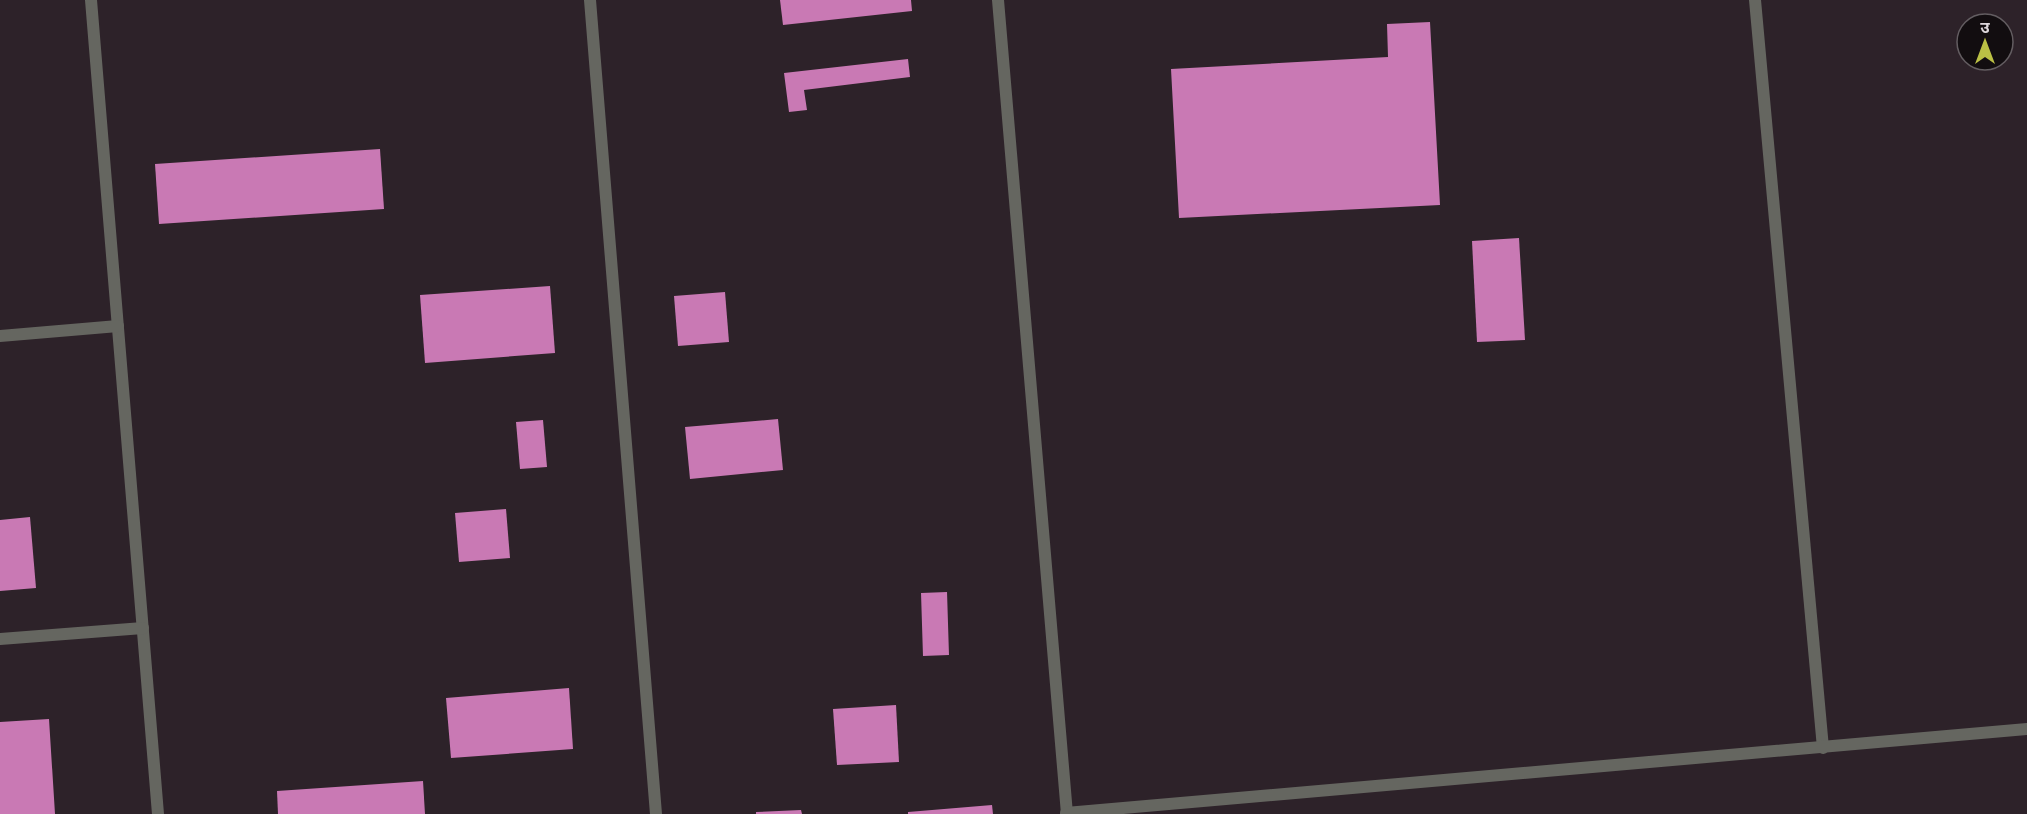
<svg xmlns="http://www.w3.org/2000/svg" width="2027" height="814" viewBox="0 0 2027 814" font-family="Roboto,'Noto Sans Devanagari',sans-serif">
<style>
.building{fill:#c979b4}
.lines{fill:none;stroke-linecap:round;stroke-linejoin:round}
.minor{stroke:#656660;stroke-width:12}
</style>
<rect width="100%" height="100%" fill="#2d2229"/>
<g class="building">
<path d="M780,0h131l1,11 -129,14z"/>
<path d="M1430,22l10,183 -261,13 -8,-149 217,-12 -1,-33z"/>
<path d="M908,59l2,18 -106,13 3,20 -18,2 -5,-39z"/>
<path d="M380,149l4,60 -225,15 -4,-60z"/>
<path d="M1519,238l6,102 -48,2 -5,-101z"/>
<path d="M550,286l5,67 -130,10 -5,-68z"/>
<path d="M725,292l4,50 -51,4 -4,-50z"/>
<path d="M778,419l5,51 -93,9 -5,-52z"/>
<path d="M543,420l4,47 -27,2 -4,-47z"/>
<path d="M506,509l4,49 -51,4 -4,-49z"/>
<path d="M30,517l6,71 -36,3v-71z"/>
<path d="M947,592l2,63 -26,1 -2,-63z"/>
<path d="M569,688l4,61 -122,9 -5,-60z"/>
<path d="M896,705l3,57 -62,3 -4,-56z"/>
<path d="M49,719l6,95h-55v-92z"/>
<path d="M423,781l2,33h-147l-1,-23z"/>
<path d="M992,805l1,9h-85v-2z"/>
<path d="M801,810l1,4h-46v-2z"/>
</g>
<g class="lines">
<g class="minor">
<path d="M91,0l67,814"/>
<path d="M590,0l66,814"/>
<path d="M998,0l69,814"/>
<path d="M1755,0l68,748"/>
<path d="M0,336l118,-10"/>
<path d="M0,639l143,-11"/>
<path d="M1066,813l961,-84"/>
</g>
</g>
<g transform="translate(1985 42)"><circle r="28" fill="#120d10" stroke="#635d61" stroke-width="1.5"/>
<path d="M0-4.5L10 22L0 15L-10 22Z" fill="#bbc045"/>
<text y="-9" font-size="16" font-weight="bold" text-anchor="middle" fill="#ddd6db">उ</text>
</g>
</svg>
